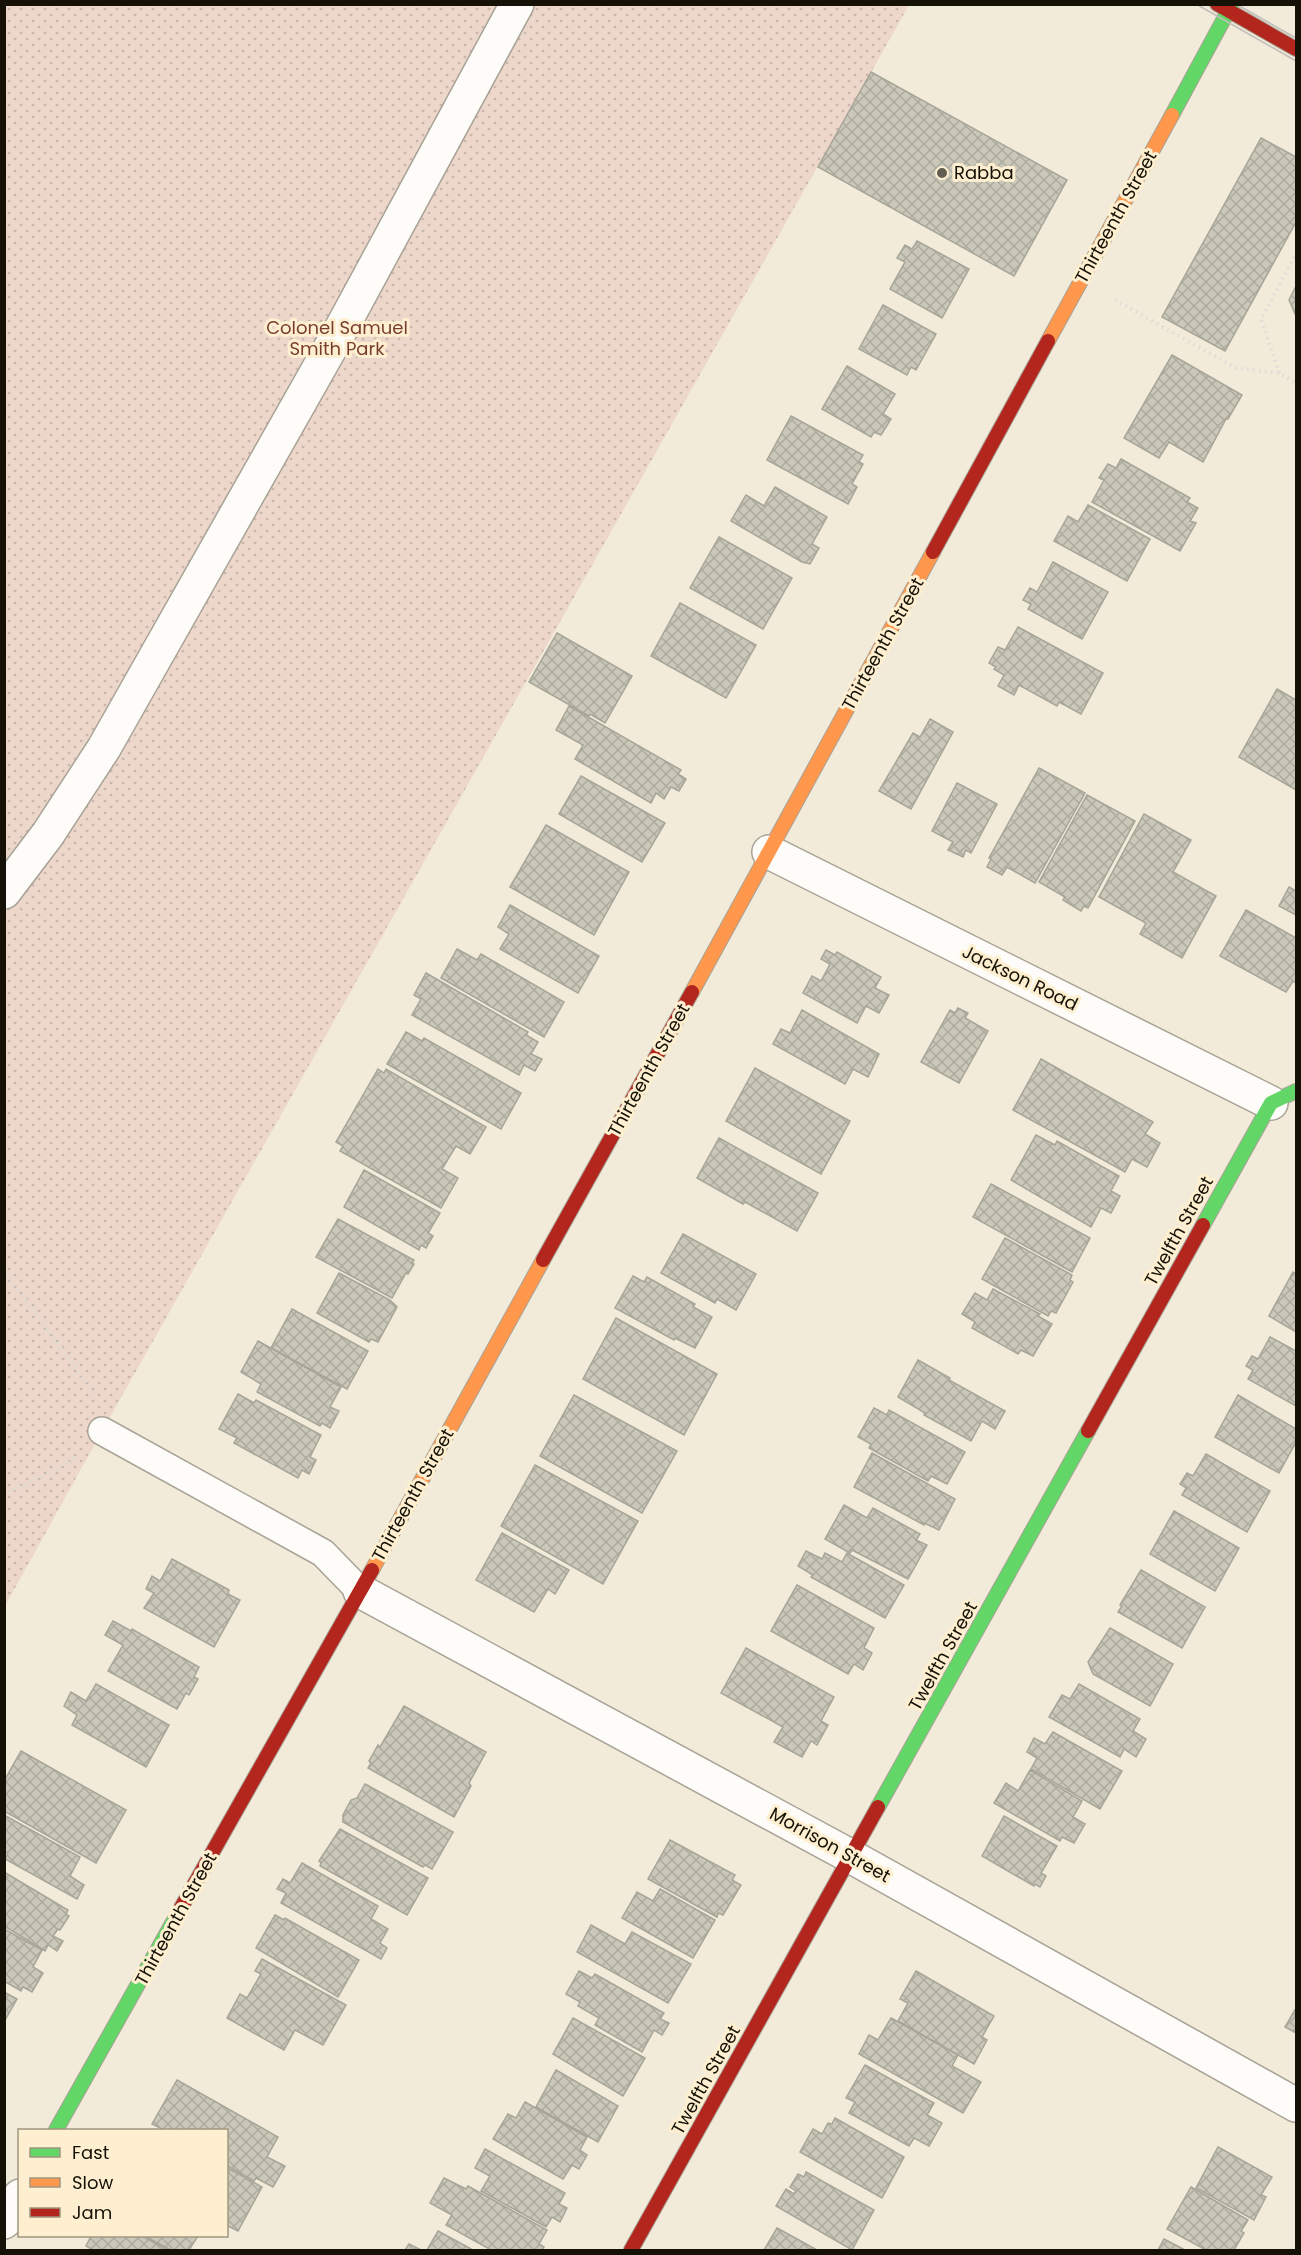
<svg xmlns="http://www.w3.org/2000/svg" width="1301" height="2255" viewBox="0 0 1301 2255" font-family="Poppins,sans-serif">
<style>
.park{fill:url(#park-dots)}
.building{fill:url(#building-cross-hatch);stroke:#a7a597;stroke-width:1.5}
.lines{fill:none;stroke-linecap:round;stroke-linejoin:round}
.lane-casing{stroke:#a8a296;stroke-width:30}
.street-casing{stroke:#a8a296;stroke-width:36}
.fast-casing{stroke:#a8a296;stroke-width:16}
.slow-casing{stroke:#a8a296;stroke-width:16}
.jam-casing{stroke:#a8a296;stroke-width:16}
.path{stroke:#dedcd7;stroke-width:4;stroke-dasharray:1.5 4.5;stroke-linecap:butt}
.lane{stroke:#fdfcf9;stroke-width:27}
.street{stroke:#fdfcf9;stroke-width:33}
.fast{stroke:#63d668;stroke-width:14}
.slow{stroke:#ff974d;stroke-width:14}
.jam{stroke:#b3261e;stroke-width:14}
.tram{stroke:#c0beba;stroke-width:1.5}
.poi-dot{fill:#625d50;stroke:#fdefd0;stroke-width:2}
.labels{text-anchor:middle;stroke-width:6;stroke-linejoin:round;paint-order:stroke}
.poi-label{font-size:18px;fill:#151106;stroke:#fdefd0;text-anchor:start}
.street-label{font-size:18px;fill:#151106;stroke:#fdefd0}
.park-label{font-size:18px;fill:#793d30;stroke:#fdefd0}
</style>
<defs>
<pattern id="park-dots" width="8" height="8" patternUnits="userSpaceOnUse" patternTransform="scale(1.5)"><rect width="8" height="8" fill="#edd6ca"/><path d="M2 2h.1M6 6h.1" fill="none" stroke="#cab7ac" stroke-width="1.8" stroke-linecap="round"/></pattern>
<pattern id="building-cross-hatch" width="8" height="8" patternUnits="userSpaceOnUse" patternTransform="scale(1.5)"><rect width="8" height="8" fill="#cbc8b9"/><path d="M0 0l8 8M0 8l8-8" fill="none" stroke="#adab9e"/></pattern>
</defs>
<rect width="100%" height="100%" fill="#f2ebda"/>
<path class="park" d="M5,5h904l-807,1426 -97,175z"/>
<g class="building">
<path d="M871,72l196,108 -53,96 -196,-109z"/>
<path d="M1261,138l35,19v65l-71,129 -63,-34z"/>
<path d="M917,241l52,28 -27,49 -52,-29 15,-27 -8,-4 8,-13 7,4z"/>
<path d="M1296,286v30l-7,-16z"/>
<path d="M883,305l53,29 -20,36 -5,-3 -4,8 -48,-26z"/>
<path d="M1172,355l70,40 -14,24h-2l-23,43 -34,-20 -10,16 -35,-20z"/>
<path d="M847,366l48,28 -12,20 8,5 -10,16 -7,-3 -3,5 -49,-28z"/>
<path d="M791,416l72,39 -4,7 4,2 -11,20 5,3 -9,17 -81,-44z"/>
<path d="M1121,459l69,39 -3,4 11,6 -8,13 6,2 -16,28 -88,-49 12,-22 -5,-2 9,-14 8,4z"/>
<path d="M775,487l52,30 -15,27 7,4 -9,16 -8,-2 -71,-41 15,-26 18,11z"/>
<path d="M1088,505l62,34 -23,42 -73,-40 14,-25 10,6z"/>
<path d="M719,537l73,41 -29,51 -73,-41z"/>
<path d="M1053,562l55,30 -26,47 -54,-30 3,-5 -8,-4 7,-12 7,4z"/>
<path d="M680,603l76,42 -30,53 -75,-42z"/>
<path d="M1018,627l85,46 -22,41 -22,-12 -2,4 -38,-21 -5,10 -16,-9 6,-11 -10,-6 2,-2 -7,-4 9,-16 7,3z"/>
<path d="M557,633l75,43 -27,47 -15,-9 -1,2 -60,-34z"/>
<path d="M1277,689l19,11v90l-57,-33z"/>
<path d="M569,706l112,64 -3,4 8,5 -7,12 -8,-4 -7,12 -8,-6 -5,10 -76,-44 8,-14 -27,-15z"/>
<path d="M930,719l23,13 -42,77 -32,-18 34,-58 7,4z"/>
<path d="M1039,768l46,25 -50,90 -28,-16 -5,8 -15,-8 4,-8 -2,-1z"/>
<path d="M581,776l84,47 -23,39 -83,-48z"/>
<path d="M957,783l40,21 -26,49 -5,-3 -3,7 -15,-7 5,-8 -21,-11z"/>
<path d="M1087,795l48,26 -47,87 -4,-2 -3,5 -18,-11 2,-3 -26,-15z"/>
<path d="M1144,814l47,26 -18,32 43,24 -34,62 -42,-24 6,-11 -47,-26z"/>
<path d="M546,825l83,47 -35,63 -84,-48z"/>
<path d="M1289,887l7,4v24l-17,-9z"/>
<path d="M510,905l89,51 -21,37 -78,-44 9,-15 -11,-7z"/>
<path d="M1246,910l50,28v45l-3,-2 -7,11 -66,-36z"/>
<path d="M457,949l20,11 4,-6 83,48 -20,35 -103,-59z"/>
<path d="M826,950l9,5 2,-3 44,25 -6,11 14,7 -10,18 -13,-7 -9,17 -54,-30 9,-17 9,5 9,-17 -9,-5z"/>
<path d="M426,973l102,59 -2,3 12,7 -7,12 11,5 -7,12 -11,-6 -5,10 -107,-60 9,-16 -7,-4z"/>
<path d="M958,1008l10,5 -3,5 23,13 -29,52 -38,-21 29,-52 5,3z"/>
<path d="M802,1010l77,44 -11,23 -15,-8 -8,15 -72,-40 8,-15 9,4z"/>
<path d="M406,1032l16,9 2,-3 97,55 -20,36 -114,-65z"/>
<path d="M1041,1059l112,63 -8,12 15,9 -13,24 -15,-8 -7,13 -112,-62z"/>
<path d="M755,1068l95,53 -29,53 -95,-53z"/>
<path d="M378,1069l6,4 2,-4 100,58 -16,27 -14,-8 -14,23 16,9 -17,30 -101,-57 3,-5 -7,-4z"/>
<path d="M1036,1135l19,10 2,-4 62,35 -8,15 9,5 -9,17 -10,-5 -10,19 -80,-47z"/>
<path d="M719,1138l99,55 -21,38 -52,-29 -2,2 -46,-26z"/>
<path d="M364,1170l76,43 -12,20 5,3 -7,12 -5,-3 -2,5 -75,-43z"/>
<path d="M991,1184l99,54 -18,34 -99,-55z"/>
<path d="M338,1219l76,41 -2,3 2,1 -6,10 -2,-1 -14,25 -76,-41z"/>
<path d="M683,1234l73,40 -20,36 -19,-11 -2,4 -54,-30z"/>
<path d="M1005,1238l67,37 -2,5 3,2 -17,31 -5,-2 -3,5 -66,-37z"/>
<path d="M1293,1272l3,2v58l-27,-16z"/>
<path d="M339,1273l51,27 7,7 -19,35 -7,-3 -2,3 -52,-29z"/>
<path d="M633,1276l11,6 3,-5 48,27 -2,3 19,10 -17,31 -20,-10 -1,2 -59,-32z"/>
<path d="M993,1289l47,25 -2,2 14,8 -19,32 -12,-6 -3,4 -46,-26 3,-6 -13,-8 13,-21 12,7z"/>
<path d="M292,1309l76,42 -21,38 -76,-41z"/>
<path d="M616,1318l101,56 -33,61 -101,-56z"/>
<path d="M1270,1337l26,14v55l-48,-27 5,-9 -7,-4 6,-10 6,3z"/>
<path d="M258,1341l83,46 -11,20 9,4 -9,17 -8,-5 -2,3 -63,-34 4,-8 -20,-12z"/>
<path d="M918,1360l32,18 -1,2 56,31 -10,18 -13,-8 -11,20 -47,-26 1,-2 -27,-16z"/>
<path d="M238,1394l16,9 2,-3 65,35 -11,22 6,3 -7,14 -7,-4 -4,8 -64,-35 3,-5 -18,-9z"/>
<path d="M574,1395l103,56 -35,62 -102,-57z"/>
<path d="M1238,1395l58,34v13l-17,31 -64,-36z"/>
<path d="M874,1408l13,7 2,-5 76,42 -18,32 -16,-8 -3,5 -59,-33 2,-4 -13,-7z"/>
<path d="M872,1453l83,46 -16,31 -15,-7v2l-70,-38z"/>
<path d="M1206,1454l64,37 -23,41 -65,-37 4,-7 -6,-4 7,-11 6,3z"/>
<path d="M535,1465l103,56 -35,63 -102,-58z"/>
<path d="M844,1505l23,13 6,-10 47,26 -4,6 11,5 -19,34 -56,-29 -2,3 -25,-14z"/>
<path d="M1174,1511l65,37 -24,43 -65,-37z"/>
<path d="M502,1533l67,37 -14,24 -7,-5 -14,23 -58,-32z"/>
<path d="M806,1551l16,8 3,-6 17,9 5,-9 57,32 -19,33 -74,-41 2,-2 -15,-9z"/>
<path d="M172,1559l57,31 -1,4 12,6 -26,47 -70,-39 10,-15 -8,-4 6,-13 8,5z"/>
<path d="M1141,1570l64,37 -23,41 -64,-36 4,-6 -2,-1z"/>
<path d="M797,1585l77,43 -10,20 8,5 -9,17 -9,-6 -6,10 -77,-43z"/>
<path d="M113,1621l18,10 1,-2 67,38 -5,10 4,2 -9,16 -3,-2 -9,16 -69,-38 15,-26 -18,-10z"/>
<path d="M1110,1628l63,36 -23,42 -57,-32 -5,-12z"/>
<path d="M746,1648l88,49 -13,24 7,4 -11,20 -6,-4 -9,16 -28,-15 9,-15 -62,-34z"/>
<path d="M96,1684l73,41 -23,42 -74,-42 5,-10 -13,-9 7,-14 15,9z"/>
<path d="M1079,1684l61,35 -7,12 13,8 -10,18 -12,-8 -4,8 -71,-40 13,-22 8,4z"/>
<path d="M404,1706l82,46 -17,31 2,3 -17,31 -86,-49 3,-5 -2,-2 9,-16 2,2z"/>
<path d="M1053,1732l69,39 -22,38 -69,-40 6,-11 -10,-6 7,-14 11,6z"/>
<path d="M21,1751l105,59 -30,53 -92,-52v-30z"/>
<path d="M1030,1770l52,31 -9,16 12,7 -11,19 -12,-6 -2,4 -66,-38 12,-20 12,8z"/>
<path d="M365,1784l88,48 -21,37 -7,-4 -2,2 -80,-45v-7l8,-15 6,-2z"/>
<path d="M4,1815l76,42 -10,19 14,9 -7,14 -72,-40 3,-6 -4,-2z"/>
<path d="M1004,1816l53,30 -16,27 5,3 -6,11 -5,-3 -1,2 -52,-30z"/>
<path d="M340,1829l88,49 -21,37 -87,-49 1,-3 -2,-2z"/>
<path d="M670,1840l65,35 -3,5 9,5 -18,30 -5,-2 -1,4 -69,-38z"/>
<path d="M302,1863l76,43 -7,13 17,10 -8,14 7,5 -6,11 -100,-56 5,-10 -9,-4 6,-10 7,4z"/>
<path d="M4,1872l64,38 -2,4 3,2 -9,14 -2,-1 -5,7 10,5 -6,10 -9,-6 -3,6 -41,-25z"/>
<path d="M660,1889l55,31 -22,38 -71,-40 15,-26 16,9z"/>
<path d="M275,1915l9,5 1,-2 74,42 -21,37 -82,-49z"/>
<path d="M591,1925l34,19 7,-12 59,32 -23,39 -91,-51z"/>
<path d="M4,1929l38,21 -9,17 10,6 -11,19 -9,-5 -2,4 -17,-10z"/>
<path d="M262,1959l84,46 -23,40 -28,-15 -11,20 -57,-32 13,-24 7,4 14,-24 -6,-3z"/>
<path d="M579,1971l13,7 3,-4 69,39 -4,6 9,4 -7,12 -8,-5 -12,22 -47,-27 4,-7 -21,-12 2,-4 -14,-8z"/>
<path d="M916,1971l78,45 -12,21 5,3 -13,24 -76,-43 10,-18 -8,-4z"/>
<path d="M4,1992l13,7 -13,23z"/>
<path d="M1296,2008v25l-11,-6z"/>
<path d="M573,2018l72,40 -22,38 -70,-42z"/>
<path d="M891,2018l67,37 -6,11 29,16 -18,31 -104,-59 10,-19 9,5z"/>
<path d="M865,2065l69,38 -7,12 15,8 -13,23 -15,-8 -5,8 -60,-33 6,-11 -9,-4z"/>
<path d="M556,2070l62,36 -20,36 -62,-35z"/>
<path d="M177,2080l101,57 -11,20 18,9 -12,21 -17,-9 -2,3 -28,-16v-35h-62l-12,-6z"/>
<path d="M525,2102l62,35 -7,13 7,5 -8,14 -7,-4 -9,14 -70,-40 15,-25 8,4z"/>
<path d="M835,2118l69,39 -22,41 -82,-46 13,-23 9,5 6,-11 4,1z"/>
<path d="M1218,2147l54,30 -11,18 5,2 -12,23 -58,-32z"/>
<path d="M485,2149l80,44 -6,11 8,4 -7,14 -8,-5 -6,10 -65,-36 9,-15 -15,-8z"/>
<path d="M226,2167l36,20 -24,44 -12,-6z"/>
<path d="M806,2172l68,38 -22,40 -76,-44 10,-17 8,5 2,-3 -6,-4 8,-13 6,3z"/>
<path d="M444,2178l22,11 2,-3 79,44 -8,14 5,3 -2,3h-51l-45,-25 6,-10 -22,-12z"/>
<path d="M1191,2187l57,33 -7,11 3,2 -10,17h-28l-39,-21z"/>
<path d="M777,2228l40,22h-53z"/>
<path d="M438,2231l35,19h-46z"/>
<path d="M91,2236h51l26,14h-75l-7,-4z"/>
<path d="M144,2236h54l-9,14h-18z"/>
<path d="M1164,2239l21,11h-27z"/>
<path d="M409,2244l12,6h-16z"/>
</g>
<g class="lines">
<defs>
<path id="lane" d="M102,1431l221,122 37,38"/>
<g id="street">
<path d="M769,852l502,251"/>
<path d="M4,892l44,-58 56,-86 236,-417 177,-327"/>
<path d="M360,1591l492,266 444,248"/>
<path d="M4,2222l16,-26"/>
</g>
<g id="fast">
<path d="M1172,115l60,-111"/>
<path d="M1203,1225l68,-122 25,-12"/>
<path d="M878,1807l210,-376"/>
<path d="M56,2130l121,-215"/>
</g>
<g id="slow">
<path d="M1048,341l124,-226"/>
<path d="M692,992l241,-440"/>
<path d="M372,1570l171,-310"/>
</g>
<g id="jam">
<path d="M1217,4l79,45"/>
<path d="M933,552l115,-211"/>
<path d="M543,1260l149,-268"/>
<path d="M1088,1431l115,-206"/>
<path d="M177,1915l195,-345"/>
<path d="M631,2250l247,-443"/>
</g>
</defs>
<use href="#lane" class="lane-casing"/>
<use href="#street" class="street-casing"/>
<use href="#fast" class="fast-casing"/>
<use href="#slow" class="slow-casing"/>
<use href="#jam" class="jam-casing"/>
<g class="path">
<path d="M1115,300l121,68 43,5 17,10"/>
<path d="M1279,373l-18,-54 35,-65"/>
<path d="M4,1270c30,43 62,83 91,126"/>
<path d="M4,1495l58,-28 15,-12"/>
</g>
<use href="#lane" class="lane"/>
<use href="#street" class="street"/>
<use href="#fast" class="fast"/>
<use href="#slow" class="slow"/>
<use href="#jam" class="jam"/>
<g class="tram">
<path d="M1196,4l100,57"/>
<path d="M1236,4l60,34"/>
</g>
</g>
<circle class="poi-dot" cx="942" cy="173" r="6"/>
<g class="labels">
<g class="poi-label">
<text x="954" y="179">Rabba</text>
</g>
<g class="street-label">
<text transform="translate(1116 217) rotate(-61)" y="6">Thirteenth Street</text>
<text transform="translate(883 644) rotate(-61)" y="6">Thirteenth Street</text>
<text transform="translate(1020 978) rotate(26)" y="6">Jackson Road</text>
<text transform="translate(649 1070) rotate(-61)" y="6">Thirteenth Street</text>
<text transform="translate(1179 1231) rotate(-61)" y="6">Twelfth Street</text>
<text transform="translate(413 1495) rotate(-61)" y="6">Thirteenth Street</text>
<text transform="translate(943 1656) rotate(-61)" y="6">Twelfth Street</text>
<text transform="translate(830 1845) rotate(29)" y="6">Morrison Street</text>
<text transform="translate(176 1919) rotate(-61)" y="6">Thirteenth Street</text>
<text transform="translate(706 2080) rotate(-61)" y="6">Twelfth Street</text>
</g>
<g class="park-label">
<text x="337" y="334">Colonel Samuel<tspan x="337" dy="21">Smith Park</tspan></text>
</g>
</g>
<rect width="1301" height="2255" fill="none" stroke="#151106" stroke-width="12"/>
<rect x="18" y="2129" width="210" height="108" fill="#fdefd0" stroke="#a0967f" stroke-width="1.5"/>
<rect x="30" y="2148" width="30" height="9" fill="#63d668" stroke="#a0967f" stroke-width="1.5"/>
<text x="72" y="2159" font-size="18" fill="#151106">Fast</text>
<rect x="30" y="2178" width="30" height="9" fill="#ff974d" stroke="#a0967f" stroke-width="1.5"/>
<text x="72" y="2189" font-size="18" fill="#151106">Slow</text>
<rect x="30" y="2208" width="30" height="9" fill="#b3261e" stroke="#a0967f" stroke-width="1.5"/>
<text x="72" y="2219" font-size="18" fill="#151106">Jam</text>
</svg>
